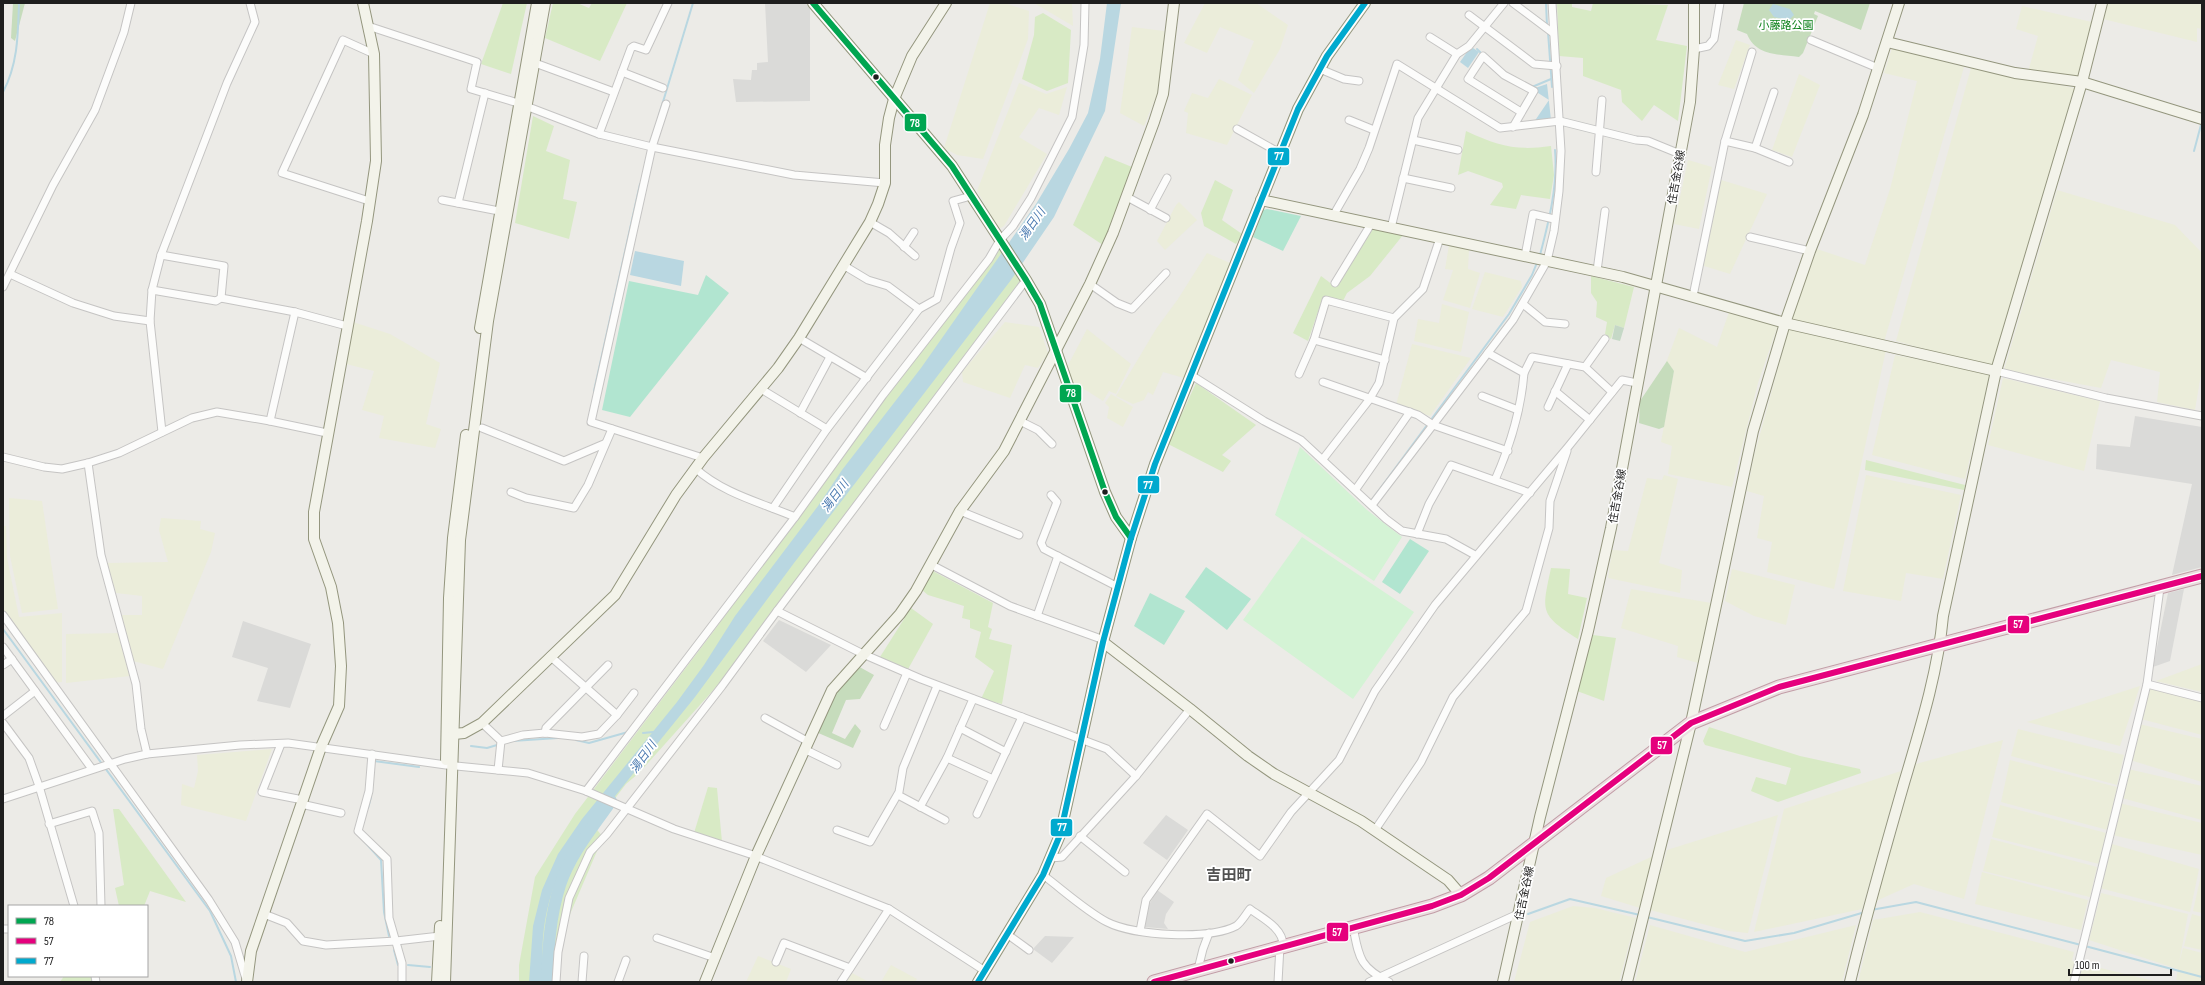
<svg xmlns="http://www.w3.org/2000/svg" width="2205" height="985" viewBox="0 0 2205 985" font-family="'Sofia Sans Condensed','Noto Sans JP',sans-serif">
<style>
.religious{fill:#dadad8}
.farmland{fill:#ebedda}
.grass{fill:#d8eac5}
.forest{fill:#c6dcbc}
.cemetery{fill:#c5d8c6}
.park{fill:#d4f3d5}
.pitch{fill:#b1e5d0}
.water{fill:#b9d7e1}
.lines{fill:none;stroke-linecap:round;stroke-linejoin:round}
.stream{stroke:#b9d7e1;stroke-width:2}
.river{stroke:#b9d7e1;stroke-width:12}
.street-casing{stroke:#c5c4c3;stroke-width:9}
.secondary-casing{stroke:#94967e;stroke-width:12}
.highway-casing{stroke:#c29da7;stroke-width:15}
.street{stroke:#fcfcfb;stroke-width:7}
.secondary{stroke:#f3f3ea;stroke-width:10}
.highway{stroke:#eadedf;stroke-width:13}
.bus-1-casing{stroke:#fff;stroke-width:9}
.bus-2-casing{stroke:#fff;stroke-width:9}
.bus-3-casing{stroke:#fff;stroke-width:9}
.bus-1{stroke:#00a651;stroke-width:6}
.bus-2{stroke:#e5007d;stroke-width:6}
.bus-3{stroke:#00a9ce;stroke-width:6}
.bus-dot{fill:#1e1e1e;stroke:#fff;stroke-width:1.5}
.labels{text-anchor:middle;stroke-width:3.5;stroke-linejoin:round;paint-order:stroke}
.park-label{font-size:11px;fill:#097f17;stroke:#fff}
.street-label{font-size:11px;fill:#1e1e1e;stroke:#fff}
.water-label{font-size:12px;font-style:italic;fill:#4979b0;stroke:#fff}
.district-label{font-size:15px;font-weight:bold;fill:#515151;stroke:#fff}
.line-badge{stroke:#fff;stroke-width:1.5}
.badge-label{font-size:11px;text-anchor:middle;font-weight:bold;fill:#fff}
</style>
<rect width="100%" height="100%" fill="#ecebe7"/>
<g class="religious">
<path d="M765,3h41l4,5v93l-74,1 -3,-23 18,1 1,-10h5v-7l11,-1z"/>
<path d="M2135,416l67,11v140l-30,8 20,-91 -96,-15 1,-25 33,3z"/>
<path d="M2184,589l-14,72 -17,6 15,-74z"/>
<path d="M779,620l52,25 -25,27 -43,-31z"/>
<path d="M243,621l68,23 -21,64 -33,-7 11,-33 -36,-11z"/>
<path d="M1166,815l22,15 -21,30 -24,-17z"/>
<path d="M1157,890l17,12 -8,12 -2,9 4,6 -23,-2 4,-22z"/>
<path d="M1045,936l29,1 -22,26 -19,-14z"/>
</g>
<g class="farmland">
<path d="M990,3h14l25,8 -1,28 -45,120 -26,-4 -13,-7z"/>
<path d="M1034,3h38l1,23z"/>
<path d="M1205,3h51l32,22 -8,24 -26,44 -16,-13 16,-39 -34,-14 -13,26 -23,-10z"/>
<path d="M2107,3h95v26l-5,-1v14l-94,-23z"/>
<path d="M2022,6l70,16 -13,58 -51,-8 10,-36 -22,-7z"/>
<path d="M1132,27l32,4 -1,25 -6,38 -13,32 -24,-13z"/>
<path d="M1736,40l14,5 -16,44 -16,-4z"/>
<path d="M1892,48l72,19 -80,275 -95,-21 28,-72 48,16 25,-76 27,-108 -33,-8z"/>
<path d="M1971,68l103,20 -81,280 -97,-27z"/>
<path d="M1799,74l21,11 -28,72 -20,-7z"/>
<path d="M1219,79l33,16 -25,50 -41,-12 2,-20 -4,-2 8,-18 16,5z"/>
<path d="M1019,83l27,11 21,-7 -8,28 -20,-7 -20,29 28,17 -43,72 -5,3 -22,-38z"/>
<path d="M1688,160l24,7 -13,62 -25,-5z"/>
<path d="M1718,179l49,15 -37,80 -29,-9z"/>
<path d="M2057,190l118,35 27,28v115l-7,42 -38,-8 3,-30 -49,-12 -10,28 -97,-18z"/>
<path d="M1179,202l18,18 -32,30 -8,-9 19,-36z"/>
<path d="M1449,245l20,4 -1,20 12,4 -10,35 -27,-8 10,-30 -8,-1z"/>
<path d="M1207,253l23,10 -46,115 -21,-6 -10,23 -5,-3 -4,8 -11,4 -17,-8 40,-67 22,-30z"/>
<path d="M1485,272l36,9 1,6 -19,30 -31,-8z"/>
<path d="M1442,304l27,8 -8,40 -47,-11 4,-22 21,4z"/>
<path d="M1729,312l49,13 -20,58 -26,104 -64,-13 4,-28 -11,-4 13,-71 -8,-8 13,-35 38,19z"/>
<path d="M353,322l37,12 50,29 -14,61 15,5 -6,19 -56,-10 5,-22 -22,-6 12,-39 -28,-7z"/>
<path d="M1005,322l34,5 9,26 -10,15 -13,-3 -15,33 -47,-16 -1,-10z"/>
<path d="M1789,328l97,22 -52,239 -67,-17 5,-30 -15,-4 7,-42 -17,-5 7,-35z"/>
<path d="M1087,329l44,35 -15,30 -7,-3 -6,10 -33,-21 -4,-11z"/>
<path d="M1412,344l59,14 -41,58 -34,-11z"/>
<path d="M1895,355l95,18 -25,106 -93,-24z"/>
<path d="M2003,378l97,23 -16,70 -96,-26z"/>
<path d="M1111,394l22,13 -10,20 -16,-9 2,-11 -4,-4z"/>
<path d="M1664,475l14,4 -19,84 23,7 -2,23 -72,-15 4,-28 16,1 19,-73 15,2z"/>
<path d="M1866,475l95,20 -18,84 -37,-6 -5,28 -58,-10z"/>
<path d="M9,498l33,3 16,108 -36,4 -12,-57z"/>
<path d="M161,518l40,3 -1,8 15,4 -4,19 -48,117 -30,-8 -13,-46h22v-19l-26,-3 -9,-30 61,-1 -9,-32z"/>
<path d="M3,526h3l1,32 12,59 43,-4v69l-9,1 -50,-71z"/>
<path d="M1732,569l63,16 -9,40 -32,-9 -29,-15z"/>
<path d="M1631,589l80,14 -13,60 -21,-6 1,-11 -57,-18z"/>
<path d="M121,633l9,43 -64,7v-49z"/>
<path d="M2202,664v28l-46,-11z"/>
<path d="M2140,686l-20,60 -93,-24z"/>
<path d="M2149,687l53,15v33l-61,-16z"/>
<path d="M2139,724l63,15v43l-72,-22z"/>
<path d="M2018,729l106,26 -7,30 -106,-29z"/>
<path d="M2003,740l-39,159 -50,-15 -38,17 40,-137z"/>
<path d="M272,749l-26,72 -65,-16 1,-21 12,4 4,-17 -1,-16z"/>
<path d="M2010,760l107,27 -9,43 -107,-28z"/>
<path d="M2128,769l74,17v34l-80,-22z"/>
<path d="M1901,771l-39,138 -108,23 30,-123z"/>
<path d="M2119,803l83,20v32l-90,-20z"/>
<path d="M2000,805l106,28 -7,31 -107,-27z"/>
<path d="M1778,815l-30,118 -19,-2 -79,-21 17,-60z"/>
<path d="M1991,839l106,28 -7,30 -107,-26z"/>
<path d="M2112,844l87,25 -9,43 -90,-24z"/>
<path d="M1653,856l-13,52 -39,-12 5,-18z"/>
<path d="M2202,871v42l-9,-2z"/>
<path d="M1982,872l106,28 -7,30 -106,-26z"/>
<path d="M2101,893l87,21 -9,49 4,-15 19,5v29l-26,-2 2,-11 -89,-29z"/>
<path d="M1573,906l22,2 41,10 -17,64h-105l16,-60z"/>
<path d="M1920,912l154,40 -2,9 86,21h-300l15,-62z"/>
<path d="M2192,914l10,3v33l-18,-4z"/>
<path d="M1650,925l95,27 111,-27 -14,57h-207z"/>
<path d="M758,956l33,13 -5,13h-40z"/>
<path d="M891,965l26,14 -2,3h-34z"/>
<path d="M852,973l17,9h-23z"/>
</g>
<g class="grass">
<path d="M503,3h24l-16,71 -30,-10z"/>
<path d="M553,3h24l12,5 3,-5h35l-27,58 -55,-23z"/>
<path d="M1557,3h15v4l19,4 2,-8 75,2 -12,35 31,6 -9,75 -24,-16 -12,16 -20,-19 -1,-12 -38,-14v-18l-24,-2z"/>
<path d="M1043,13l28,17 -3,53 -21,8 -25,-12 12,-44 1,-18z"/>
<path d="M533,116l21,10 -8,25 24,9 -7,39 14,3 -8,37 -54,-16z"/>
<path d="M1466,131c33,15 49,20 85,15l3,29 -4,24 -29,-4 -5,14 -26,-4 13,-18 -1,-4 -34,-12 -10,4z"/>
<path d="M1105,156l27,11 -29,78 -30,-20z"/>
<path d="M1215,180l18,10 -11,30 20,14 -6,10 -32,-18 -3,-13z"/>
<path d="M1373,227l30,8 -33,41 -23,17 -4,8 -18,-3 -3,2 -14,41 -15,-8 28,-57 12,9z"/>
<path d="M999,249l21,32 -303,405 -78,87 -13,11 -32,42 9,11 -38,89 -7,56h-39v-17l16,-88 40,-63 138,-182 110,-151 60,-86z"/>
<path d="M1591,276l43,11 -10,41 -9,-3 -4,14 -6,-5 2,-12 -11,-5 1,-15 -6,-9z"/>
<path d="M1196,383l60,42 -34,30 9,6 -8,11 -55,-28z"/>
<path d="M1866,460l99,25 -1,5 -99,-20z"/>
<path d="M1551,568l19,1 -2,25 19,4 -9,41c-39,-25 -36,-28 -27,-71z"/>
<path d="M929,569l64,34 -5,24 4,2 -3,10 23,6 -10,59 -21,-5 13,-28 -19,-14 6,-25 -11,-4v-8l-8,-2 2,-12 -36,-11 -6,-5z"/>
<path d="M911,608l22,16 -26,47 -27,-14z"/>
<path d="M1593,635l23,3 -12,63 -27,-10z"/>
<path d="M1709,727l91,29 60,13 1,4 -83,29 -27,-11 5,-14 30,8 5,-17 -86,-23 -2,-4z"/>
<path d="M708,787l9,1 5,54 -28,-9z"/>
<path d="M113,809h6l67,93 -36,-11 -6,15h-25l-4,-18 9,-3z"/>
<path d="M64,976h28l3,6h-35z"/>
</g>
<g class="forest">
<path d="M13,3h12l-10,38 -4,-3z"/>
<path d="M1744,3h126l-9,27 -46,-19 -1,3 4,2 -15,37 -4,4c-21,-3 -43,-1 -52,-23l-10,-4z"/>
<path d="M1667,361l7,10 -10,56 -5,2 -20,-6 1,-22z"/>
<path d="M856,665l18,10 -14,24 -14,1 -14,33 13,6 10,-15 6,7 -8,17 -37,-16 11,-29z"/>
</g>
<path class="cemetery" d="M1615,325l9,3 -4,13 -8,-2z"/>
<g class="park">
<path d="M1300,447l67,63 35,27 -28,44 -99,-66z"/>
<path d="M1302,537l112,75 -61,87 -110,-79z"/>
</g>
<g class="pitch">
<path d="M1267,209l34,7 -18,35 -30,-14 10,-27z"/>
<path d="M706,275l23,18 -99,124 -28,-7 27,-129 69,14z"/>
<path d="M1410,539l19,12 -29,43 -18,-12z"/>
<path d="M1206,567l45,32 -24,31 -42,-33z"/>
<path d="M1150,593l35,18 -21,34 -30,-19z"/>
</g>
<g class="water">
<path d="M1107,3h14l-16,108 -51,106 -43,63 -217,283 -99,134 -125,155c-24,42 -31,83 -26,130h-15l4,-56 9,-36 16,-36 24,-35 95,-117 27,-37 31,-49 83,-110 24,-36 79,-102 115,-164 33,-55 19,-36 12,-54z"/>
<path d="M1773,4l17,5 4,6 -5,5 -15,-3 -5,-7z"/>
<path d="M1473,48l6,4 -11,16 -8,-6 7,-10z"/>
<path d="M1547,84l4,36 -17,2 15,-22 -14,-9v-3z"/>
<path d="M635,251l49,10 -3,25 -51,-11z"/>
</g>
<g class="lines">
<g class="stream">
<path d="M1546,3l1,23"/>
<path d="M1781,3h9"/>
<path d="M1548,32l4,55"/>
<path d="M1477,49l6,6"/>
<path d="M1532,87l19,-8"/>
<path d="M3,92c15,-28 15,-58 16,-89"/>
<path d="M659,115l34,-112"/>
<path d="M2194,151l8,-30"/>
<path d="M1540,255c9,-34 18,-70 15,-105"/>
<path d="M594,391l46,-207"/>
<path d="M1371,501l138,-187 23,-39 4,-10"/>
<path d="M3,629l207,282 21,45 5,26"/>
<path d="M643,733l10,-1"/>
<path d="M576,740l13,3 39,-11"/>
<path d="M512,741l46,-3"/>
<path d="M471,746l16,2 10,-3"/>
<path d="M374,761l45,6"/>
<path d="M368,808l3,-11"/>
<path d="M364,841l17,19 3,52 5,24"/>
<path d="M1871,910l45,-8 165,43"/>
<path d="M1528,914l42,-15 70,16"/>
<path d="M1647,917l98,24 49,-8 71,-21"/>
<path d="M2085,946l117,31"/>
<path d="M394,950l4,15"/>
<path d="M408,965l22,2"/>
</g>
<path class="river" d="M547,982c1,-33 3,-66 13,-97 10,-31 33,-58 51,-84"/>
<defs>
<g id="street">
<path d="M1513,3l40,30"/>
<path d="M1469,15l65,49 23,2"/>
<path d="M368,26l109,36 -6,27 47,14 81,31 53,13 142,28 91,8"/>
<path d="M1430,37l27,17"/>
<path d="M1811,40l67,28"/>
<path d="M1694,49l14,-3 6,-7 6,-36"/>
<path d="M1752,52l-27,89 30,7 34,14"/>
<path d="M535,63l79,29"/>
<path d="M1320,69l24,10 15,2"/>
<path d="M622,72l41,16"/>
<path d="M666,104l-14,43 -61,275 112,36"/>
<path d="M1349,120l25,10"/>
<path d="M1513,127l21,-36 -30,-16 -21,-19 -15,23 53,33"/>
<path d="M1237,129l43,24"/>
<path d="M599,134l32,-86 3,-2 12,4 22,-47"/>
<path d="M1413,140l45,10"/>
<path d="M1755,148l19,-56"/>
<path d="M1596,172l6,-72"/>
<path d="M1403,178l48,10"/>
<path d="M1127,197l39,21"/>
<path d="M442,200l57,11"/>
<path d="M369,201l-87,-28 61,-133 31,14"/>
<path d="M458,203l27,-110"/>
<path d="M1150,210l17,-32"/>
<path d="M1333,216l27,-47 9,-21 28,-84 103,64 60,-7 76,19 12,1 32,13"/>
<path d="M870,222l19,11 26,23"/>
<path d="M1391,228l27,-110 39,-64 12,-8 35,-43"/>
<path d="M1750,237l60,14"/>
<path d="M904,247l10,-15"/>
<path d="M161,255l63,11 -3,32"/>
<path d="M1525,256l8,-42 21,5"/>
<path d="M843,265l25,15 20,6 31,23"/>
<path d="M1597,271l8,-60"/>
<path d="M10,274l63,29 41,13 36,5"/>
<path d="M1335,283l36,-59"/>
<path d="M1090,284l27,19 15,6 34,-36"/>
<path d="M3,287l50,-102 42,-75 29,-78 7,-29"/>
<path d="M152,290l64,11 5,-3 74,14 52,14"/>
<path d="M1693,296l32,-155"/>
<path d="M1523,304l22,18 20,2"/>
<path d="M799,338l68,40"/>
<path d="M1314,340l71,20"/>
<path d="M1488,353l36,20c-3,38 -14,73 -29,107"/>
<path d="M1585,367l20,-28"/>
<path d="M1996,371l110,27 96,18"/>
<path d="M1524,373l8,-16 53,10 27,25"/>
<path d="M1299,374l15,-34 12,-40 68,18"/>
<path d="M1191,375l73,46 37,19 85,79 16,12 44,8 29,16"/>
<path d="M1323,382l95,33 15,10 75,26"/>
<path d="M761,389l66,40"/>
<path d="M1555,391l35,29"/>
<path d="M1482,396l36,14"/>
<path d="M1548,407l20,-43"/>
<path d="M800,413l30,-56"/>
<path d="M270,421l25,-109"/>
<path d="M1020,421l18,9 14,14"/>
<path d="M482,428l82,33 40,-17"/>
<path d="M162,432l-12,-111 2,-31 9,-35 66,-172 28,-61 -5,-19"/>
<path d="M3,457l41,10 18,2 26,-6 31,-10 73,-35 25,-6 53,9 57,12"/>
<path d="M1323,459l46,-59 10,-17 15,-65 29,-29 17,-51"/>
<path d="M88,463l13,92 35,129 5,45 6,25"/>
<path d="M695,468c27,25 67,35 100,49"/>
<path d="M1356,489l54,-77"/>
<path d="M511,492l15,6 48,10 14,-23 24,-56"/>
<path d="M1051,495l6,7 -16,41 3,6 74,38"/>
<path d="M1372,505l141,-185 34,-59 7,-30 5,-40 2,-40 -9,-148"/>
<path d="M773,508l54,-79 92,-120 18,-10 14,-51 9,-25 -7,-22 18,-5"/>
<path d="M960,511l59,24"/>
<path d="M1417,534l12,-30 22,-39 79,28"/>
<path d="M930,564l80,42 94,34"/>
<path d="M777,611l86,43 58,25 186,70 29,27"/>
<path d="M3,615l206,285 26,42 11,37"/>
<path d="M1037,616l21,-60"/>
<path d="M3,647l89,122"/>
<path d="M3,665l9,-6"/>
<path d="M2147,684l55,14"/>
<path d="M617,715l17,-22"/>
<path d="M3,716l32,-25"/>
<path d="M765,718l42,23"/>
<path d="M3,723l26,35 10,28 35,120"/>
<path d="M482,723l19,18 -3,29"/>
<path d="M884,726l23,-53"/>
<path d="M960,728l46,24"/>
<path d="M545,733l1,-5 62,-63"/>
<path d="M501,741l22,-6 22,-2 37,4 17,-3 18,-19 -67,-59"/>
<path d="M281,744l-19,48 41,8"/>
<path d="M804,749l33,16"/>
<path d="M372,754l-3,37 -11,40 29,28 2,59 13,45v19"/>
<path d="M947,758l46,21"/>
<path d="M586,791l209,-274 88,-122 106,-136 11,-19 13,-14 18,-28 41,-81 12,-72 1,-42"/>
<path d="M898,795l47,25"/>
<path d="M3,799l122,-40 22,-5 93,-9 48,-2 158,22 82,8 58,18 88,38 76,25 139,55 96,62"/>
<path d="M301,804l40,9"/>
<path d="M920,807l27,-49 26,-59"/>
<path d="M977,814l45,-97"/>
<path d="M49,824l43,-13 7,22 2,73"/>
<path d="M837,830l33,12 29,-50 4,-24 34,-82"/>
<path d="M1375,830l46,-68 32,-65 73,-86 23,-83 1,-27 17,-50"/>
<path d="M1080,836l45,36"/>
<path d="M1051,858l11,-1 74,-81 54,-67"/>
<path d="M1043,875c20,15 43,36 64,47 27,14 102,18 129,4 5,-3 10,-12 14,-17 12,9 33,19 33,36"/>
<path d="M264,914l23,9 16,18 23,4 70,-4 44,-5"/>
<path d="M1353,927c6,30 6,40 36,55"/>
<path d="M3,929h6"/>
<path d="M1140,931l6,-31 61,-86 53,42 31,-44 48,-52 36,-69 60,-86 133,-158 54,-67 15,3"/>
<path d="M1007,934l22,16"/>
<path d="M657,938l58,20"/>
<path d="M776,962l8,-19 66,25"/>
<path d="M1198,969l5,-20 6,-16"/>
<path d="M95,976l1,6"/>
<path d="M556,982l2,-30 11,-54 21,-46 17,-18 115,-148 55,-75 249,-331"/>
<path d="M582,982l2,-26"/>
<path d="M618,982l8,-22"/>
<path d="M841,982l48,-73"/>
<path d="M1278,982l2,-36"/>
<path d="M1369,982l151,-69"/>
<path d="M2074,982l73,-298 13,-96"/>
</g>
<g id="secondary">
<path d="M813,3l139,163 74,114 14,24 65,188 11,25 15,21"/>
<path d="M1887,42l128,31 67,9 120,37"/>
<path d="M1261,200l362,77 162,46 211,48"/>
<path d="M480,328l57,-325"/>
<path d="M1103,642l87,67 58,47 26,18 87,47 87,59 13,15"/>
<path d="M454,734l10,-1 18,-10 133,-128 61,-100 27,-37 75,-90 21,-30 71,-116 8,-18 7,-21v-38l4,-27 5,-19 18,-43 34,-53"/>
<path d="M446,760l3,-162 4,-60 13,-103"/>
<path d="M247,982l4,-31 70,-204 18,-41 2,-40 -3,-43 -7,-36 -17,-48v-27l53,-291 9,-60 -2,-107 -11,-51"/>
<path d="M437,982l3,-56"/>
<path d="M445,982l15,-442 28,-219 57,-318"/>
<path d="M705,982l51,-126 76,-166 68,-76 16,-23 44,-80 44,-60 86,-167 23,-51 41,-111 9,-28 11,-91"/>
<path d="M978,982l65,-107 17,-40 43,-193 28,-104 24,-74 143,-355 29,-53 38,-53"/>
<path d="M1503,982l37,-165 48,-186 23,-103 79,-426 4,-53v-46"/>
<path d="M1627,982l64,-259 62,-292 32,-108 25,-72 53,-136 36,-112"/>
<path d="M1850,982c16,-67 35,-133 54,-199 16,-54 34,-111 39,-167l53,-245 86,-289 20,-79"/>
</g>
<path id="highway" d="M1154,982l278,-76 29,-11 28,-17 202,-155 88,-36 423,-111"/>
</defs>
<use href="#street" class="street-casing"/>
<use href="#secondary" class="secondary-casing"/>
<use href="#highway" class="highway-casing"/>
<use href="#street" class="street"/>
<use href="#secondary" class="secondary"/>
<use href="#highway" class="highway"/>
<defs>
<path id="bus-1" d="M813,3l139,163 74,114 14,24 65,188 11,25 15,21"/>
<path id="bus-2" d="M1154,982l278,-76 29,-11 28,-17 202,-155 88,-36 423,-111"/>
<path id="bus-3" d="M978,982l65,-107 17,-40 43,-193 28,-104 24,-74 143,-355 29,-53 38,-53"/>
</defs>
<use href="#bus-1" class="bus-1-casing"/>
<use href="#bus-2" class="bus-2-casing"/>
<use href="#bus-3" class="bus-3-casing"/>
<use href="#bus-1" class="bus-1"/>
<use href="#bus-2" class="bus-2"/>
<use href="#bus-3" class="bus-3"/>
</g>
<g class="bus-dot">
<circle cx="876" cy="77" r="3.5"/>
<circle cx="1105" cy="492" r="3.5"/>
<circle cx="1231" cy="961" r="3.5"/>
</g>
<g class="labels">
<g class="park-label">
<text x="1786" y="29">小藤路公園</text>
</g>
<g class="street-label">
<text transform="translate(1676 177) rotate(-80)" y="4">住吉金谷線</text>
<text transform="translate(1617 496) rotate(-80)" y="4">住吉金谷線</text>
<text transform="translate(1524 893) rotate(-78)" y="4">住吉金谷線</text>
</g>
<g class="water-label">
<text transform="translate(1032 224) rotate(-55)" y="4">湯日川</text>
<text transform="translate(835 496) rotate(-53)" y="4">湯日川</text>
<text transform="translate(643 757) rotate(-54)" y="4">湯日川</text>
</g>
<g class="district-label">
<text x="1229" y="880">吉田町</text>
</g>
</g>
<g class="line-badge">
<rect x="904" y="113" width="23" height="19" rx="4" fill="#00a651"/>
<rect x="1267" y="147" width="23" height="19" rx="4" fill="#00a9ce"/>
<rect x="1059" y="384" width="23" height="19" rx="4" fill="#00a651"/>
<rect x="1137" y="475" width="23" height="19" rx="4" fill="#00a9ce"/>
<rect x="2007" y="615" width="23" height="19" rx="4" fill="#e5007d"/>
<rect x="1650" y="736" width="23" height="19" rx="4" fill="#e5007d"/>
<rect x="1050" y="818" width="23" height="19" rx="4" fill="#00a9ce"/>
<rect x="1326" y="922" width="23" height="20" rx="4" fill="#e5007d"/>
</g>
<g class="badge-label">
<text x="915" y="127">78</text>
<text x="1279" y="160">77</text>
<text x="1071" y="397">78</text>
<text x="1148" y="489">77</text>
<text x="2018" y="628">57</text>
<text x="1662" y="749">57</text>
<text x="1062" y="831">77</text>
<text x="1337" y="936">57</text>
</g>
<rect width="2205" height="985" fill="none" stroke="#1e1e1e" stroke-width="8"/>
<rect x="8" y="905" width="140" height="72" fill="#ffffff" stroke="#a5a5a5"/>
<rect x="16" y="918" width="20" height="6" fill="#00a651" stroke="#a5a5a5"/>
<text x="44" y="925" font-size="12" fill="#1e1e1e">78</text>
<rect x="16" y="938" width="20" height="6" fill="#e5007d" stroke="#a5a5a5"/>
<text x="44" y="945" font-size="12" fill="#1e1e1e">57</text>
<rect x="16" y="958" width="20" height="6" fill="#00a9ce" stroke="#a5a5a5"/>
<text x="44" y="965" font-size="12" fill="#1e1e1e">77</text>
<path d="M2069 969v6h102v-6" fill="none" stroke="#1e1e1e" stroke-width="2"/>
<text x="2075" y="969" font-size="12" fill="#1e1e1e" stroke="#ffffff" stroke-width="3" paint-order="stroke">100 m</text>
</svg>
